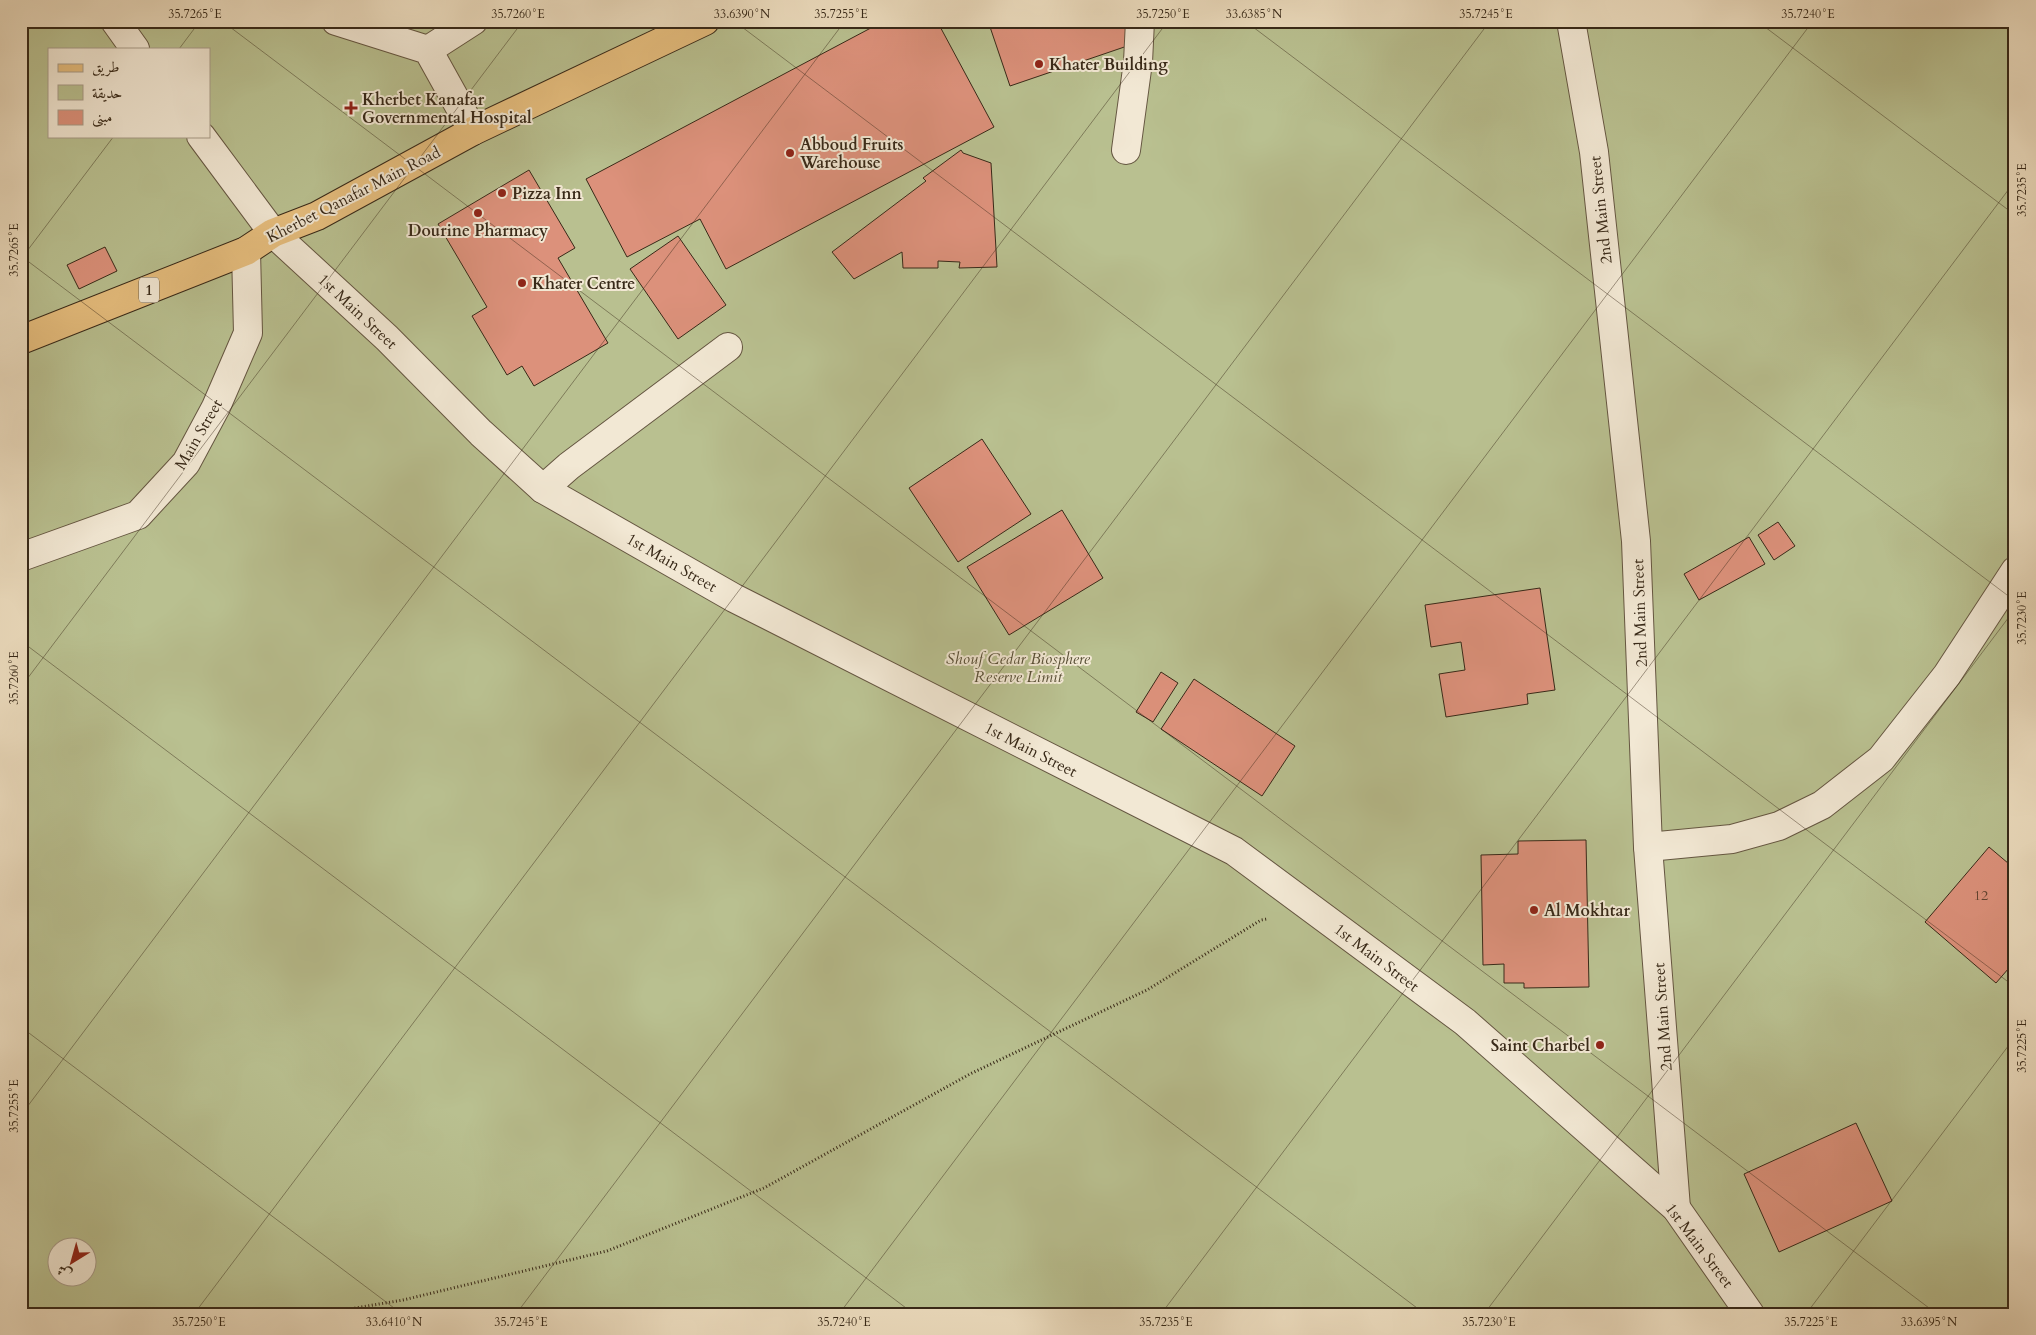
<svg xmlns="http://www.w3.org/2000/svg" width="2036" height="1335" viewBox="0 0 2036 1335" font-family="Cardo,Amiri,serif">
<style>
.green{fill:#b9c090;stroke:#787454;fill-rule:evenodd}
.building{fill:#dc917b;stroke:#382918}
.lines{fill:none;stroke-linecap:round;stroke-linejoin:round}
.minor-casing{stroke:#655641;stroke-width:30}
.major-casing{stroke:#382918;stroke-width:30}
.path{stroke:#382918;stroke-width:3;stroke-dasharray:1 2.5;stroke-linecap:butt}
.minor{stroke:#f2e8d4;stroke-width:28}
.major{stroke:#e6be7e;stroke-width:28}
.ticks{fill:none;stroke:#382918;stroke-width:1;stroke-opacity:0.45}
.poi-dot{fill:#8f2418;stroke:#f2e8d4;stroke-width:2}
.labels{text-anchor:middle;stroke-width:4;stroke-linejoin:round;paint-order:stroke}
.number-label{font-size:14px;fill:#614331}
.shield{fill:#f2e8d4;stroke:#706250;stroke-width:1}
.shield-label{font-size:15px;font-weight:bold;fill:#382918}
.poi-label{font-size:16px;font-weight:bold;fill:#382918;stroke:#f2e8d4;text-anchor:start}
.street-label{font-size:16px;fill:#382918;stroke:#f2e8d4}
.park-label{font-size:16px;font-style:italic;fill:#584f36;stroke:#f2e8d4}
.neatline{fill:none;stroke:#382918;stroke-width:2}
.ticks-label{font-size:12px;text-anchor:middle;fill:#382918}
</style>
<rect width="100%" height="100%" fill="#ebdbbd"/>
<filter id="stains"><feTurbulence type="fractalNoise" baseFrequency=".004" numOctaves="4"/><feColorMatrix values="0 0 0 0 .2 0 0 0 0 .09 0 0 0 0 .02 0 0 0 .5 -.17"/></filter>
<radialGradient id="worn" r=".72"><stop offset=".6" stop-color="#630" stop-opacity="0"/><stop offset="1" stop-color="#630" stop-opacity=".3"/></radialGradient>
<path class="green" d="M21,21h1994v1293h-1994zM49,49h160v87h-160zM58,1248h30v30h-30z"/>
<g class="building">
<path d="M884,21h53l57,106 -268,142 -26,-50 -73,38 -41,-78z"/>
<path d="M988,21h144l7,21 -129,44z"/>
<path d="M961,150l2,3 28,10 6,104 -38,1 1,-6 -22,-1v7h-35l-1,-16 -48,27 -22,-27 94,-71 -3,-3z"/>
<path d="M529,170l46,78 -17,10 50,85 -74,43 -12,-20 -15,9 -35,-59 15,-9 -49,-83z"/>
<path d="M678,236l48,69 -48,34 -48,-70z"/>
<path d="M105,247l12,24 -38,18 -12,-24z"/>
<path d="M982,439l49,75 -73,48 -49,-74z"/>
<path d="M1062,510l41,68 -94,57 -42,-68z"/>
<path d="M1778,522l17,24 -21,14 -16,-25z"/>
<path d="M1749,537l16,27 -66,36 -15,-26z"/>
<path d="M1540,588l15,102 -28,4 1,10 -82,13 -7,-43 26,-4 -4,-28 -30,5 -6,-42z"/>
<path d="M1161,672l17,11 -25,39 -17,-10z"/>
<path d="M1194,679l101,67 -33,50 -101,-67z"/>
<path d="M1586,840l3,147 -65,1v-5h-20v-19l-21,1 -2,-110 37,-1v-13z"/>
<path d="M1989,847l26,22v92l-19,22 -71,-61z"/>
<path d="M1856,1123l36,78 -113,51 -35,-78z"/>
</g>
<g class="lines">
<defs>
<g id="minor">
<path d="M115,21l20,28"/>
<path d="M336,21l92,29 45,81"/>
<path d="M1571,21l23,131 42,389 12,306 28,361"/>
<path d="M428,50l45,-29"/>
<path d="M201,136l72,97 114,105 94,95 62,56 191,109 500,253 231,171 211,186 74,106"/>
<path d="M1126,150l12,-88 2,-41"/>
<path d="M543,489l26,-23 159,-119"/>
<path d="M21,557l117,-42 48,-52 30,-56 32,-74 -2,-82"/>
<path d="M1648,847l84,-8 47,-13 43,-21 59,-46 66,-84 68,-104"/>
</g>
<path id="major" d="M21,340l225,-89 27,-18 44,-17 156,-85 232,-110"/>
</defs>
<use href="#minor" class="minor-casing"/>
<use href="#major" class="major-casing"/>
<path class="path" d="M320,1314l83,-14 204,-49 157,-63 206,-114 177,-84 114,-70 6,-1"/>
<use href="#minor" class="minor"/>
<use href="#major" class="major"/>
</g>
<path class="ticks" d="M222,21l1715,1293M734,21l1281,966M1245,21l770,580M1757,21l258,194M179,49l21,-28M21,256l1404,1058M21,259l93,-123M21,641l893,673M21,687l502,-666M21,1027l381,287M21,1115l824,-1094M194,1314l974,-1293M516,1314l974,-1293M839,1314l974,-1293M1161,1314l854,-1133M1484,1314l531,-705M1806,1314l209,-277"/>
<g class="poi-dot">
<circle cx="1039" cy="64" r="5"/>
<path d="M348.5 100.5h5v5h5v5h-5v5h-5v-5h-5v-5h5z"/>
<circle cx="790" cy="153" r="5"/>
<circle cx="502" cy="193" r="5"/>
<circle cx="478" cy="213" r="5"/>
<circle cx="522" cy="283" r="5"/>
<circle cx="1534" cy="910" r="5"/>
<circle cx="1600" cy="1045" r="5"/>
</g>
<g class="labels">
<g class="number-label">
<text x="1981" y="900">12</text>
</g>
<rect class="shield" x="139" y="277.5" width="20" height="25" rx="4"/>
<g class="shield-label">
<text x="149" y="295">1</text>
</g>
<g class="poi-label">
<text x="1049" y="70">Khater Building</text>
<text x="362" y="105">Kherbet Kanafar<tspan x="362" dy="18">Governmental Hospital</tspan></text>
<text x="800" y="150">Abboud Fruits<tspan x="800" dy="18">Warehouse</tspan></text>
<text x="512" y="199">Pizza Inn</text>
<text x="478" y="236" text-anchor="middle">Dourine Pharmacy</text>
<text x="532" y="289">Khater Centre</text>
<text x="1544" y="916">Al Mokhtar</text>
<text x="1590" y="1051" text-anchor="end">Saint Charbel</text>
</g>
<g class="street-label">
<text transform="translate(353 194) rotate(-27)" y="6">Kherbet Qanafar Main Road</text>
<text transform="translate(1600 210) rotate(-96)" y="6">2nd Main Street</text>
<text transform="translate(358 311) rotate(43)" y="6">1st Main Street</text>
<text transform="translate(198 434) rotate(-60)" y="6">Main Street</text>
<text transform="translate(672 562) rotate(30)" y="6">1st Main Street</text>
<text transform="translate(1639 613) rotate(-92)" y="6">2nd Main Street</text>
<text transform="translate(1031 749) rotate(27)" y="6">1st Main Street</text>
<text transform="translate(1377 957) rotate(37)" y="6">1st Main Street</text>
<text transform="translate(1662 1017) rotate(-94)" y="6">2nd Main Street</text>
<text transform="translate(1700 1245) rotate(53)" y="6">1st Main Street</text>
</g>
<g class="park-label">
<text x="1018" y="664">Shouf Cedar Biosphere<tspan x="1018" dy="18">Reserve Limit</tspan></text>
</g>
</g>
<rect width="2036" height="1335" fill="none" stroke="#ebdbbd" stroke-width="55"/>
<rect x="48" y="48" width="162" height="90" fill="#f2e8d4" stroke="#a89c89"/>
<rect x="58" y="64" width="25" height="8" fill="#e6be7e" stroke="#a89c89"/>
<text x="92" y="72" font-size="15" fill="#382918">طريق</text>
<rect x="58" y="85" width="25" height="15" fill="#b9c090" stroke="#a89c89"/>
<text x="92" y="98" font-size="15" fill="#382918">حديقة</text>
<rect x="58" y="110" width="25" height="15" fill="#dc917b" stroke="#a89c89"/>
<text x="92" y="122" font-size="15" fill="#382918">مبنى</text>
<g transform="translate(72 1262) rotate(217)"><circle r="24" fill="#f2e8d4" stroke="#a89c89"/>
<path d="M0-4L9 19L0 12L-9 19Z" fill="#8f2418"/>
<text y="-8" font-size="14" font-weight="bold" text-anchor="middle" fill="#382918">ش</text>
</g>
<rect x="28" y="28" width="1980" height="1280" class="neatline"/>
<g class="ticks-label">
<text x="195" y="18">35.7265°E</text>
<text x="518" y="18">35.7260°E</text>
<text x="742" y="18">33.6390°N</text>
<text x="841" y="18">35.7255°E</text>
<text x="1163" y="18">35.7250°E</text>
<text x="1254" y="18">33.6385°N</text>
<text x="1486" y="18">35.7245°E</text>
<text x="1808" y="18">35.7240°E</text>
<text transform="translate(2022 190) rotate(-90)" y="4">35.7235°E</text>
<text transform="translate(14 250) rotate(-90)" y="4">35.7265°E</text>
<text transform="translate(2022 618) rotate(-90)" y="4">35.7230°E</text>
<text transform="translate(14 678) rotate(-90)" y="4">35.7260°E</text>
<text transform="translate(2022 1046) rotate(-90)" y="4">35.7225°E</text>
<text transform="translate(14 1106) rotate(-90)" y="4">35.7255°E</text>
<text x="199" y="1326">35.7250°E</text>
<text x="394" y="1326">33.6410°N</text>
<text x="521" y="1326">35.7245°E</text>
<text x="844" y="1326">35.7240°E</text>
<text x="1166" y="1326">35.7235°E</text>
<text x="1489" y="1326">35.7230°E</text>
<text x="1811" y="1326">35.7225°E</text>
<text x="1929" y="1326">33.6395°N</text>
</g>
<rect width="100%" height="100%" filter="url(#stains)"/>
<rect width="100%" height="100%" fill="url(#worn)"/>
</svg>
